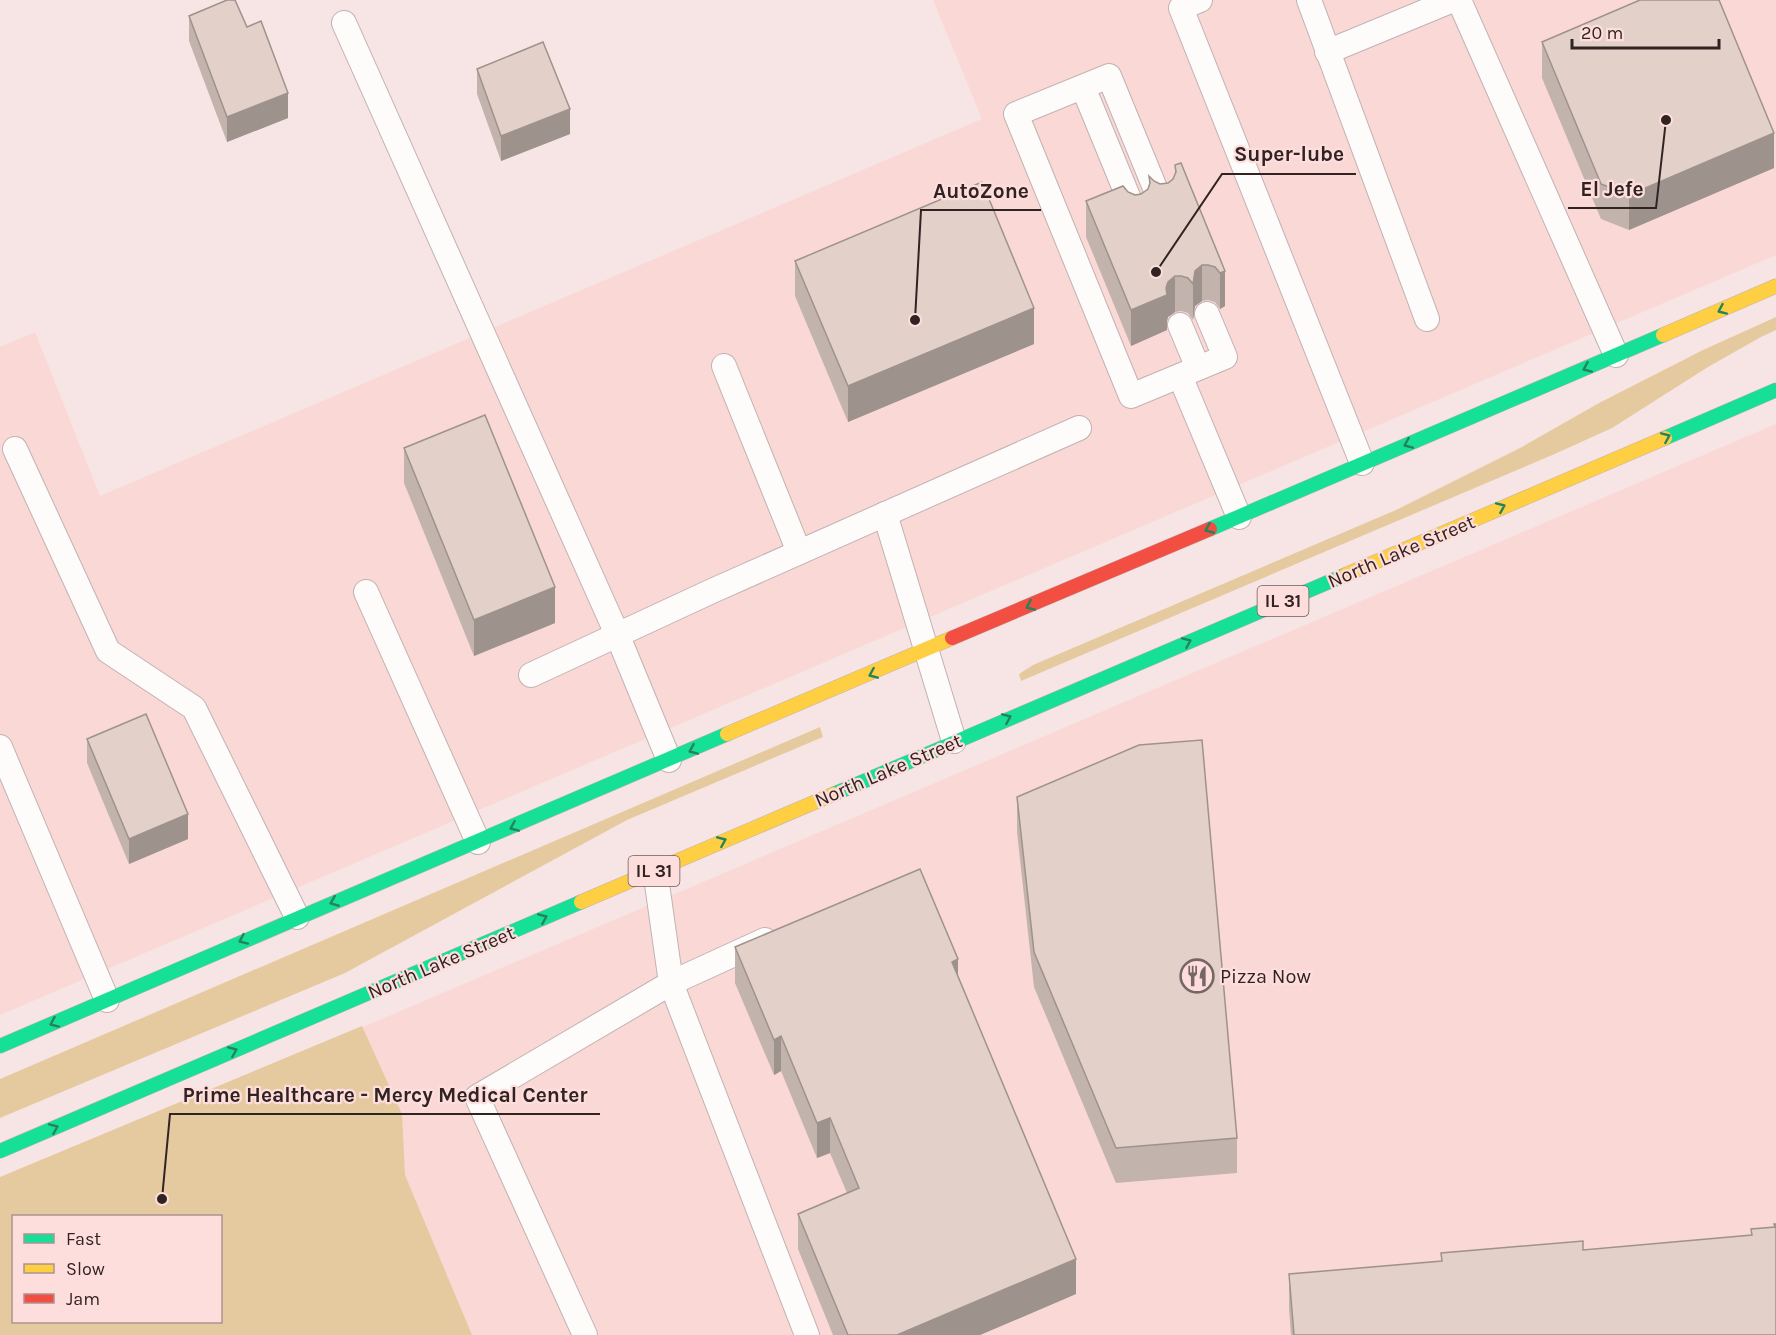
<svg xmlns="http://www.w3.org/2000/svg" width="1776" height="1335" viewBox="0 0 1776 1335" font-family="Karla,sans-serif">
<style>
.built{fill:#fad8d6;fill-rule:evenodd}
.green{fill:#e6ca9f;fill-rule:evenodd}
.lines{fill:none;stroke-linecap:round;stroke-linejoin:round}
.lane-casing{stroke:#c1b2b1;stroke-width:26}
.fast-casing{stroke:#c1b2b1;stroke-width:15}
.slow-casing{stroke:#c1b2b1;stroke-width:15}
.jam-casing{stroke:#c1b2b1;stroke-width:15}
.lane{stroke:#fefbfb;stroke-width:24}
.fast{stroke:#16e098;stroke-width:14}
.slow{stroke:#ffcf43;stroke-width:14}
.jam{stroke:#f24e42;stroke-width:14}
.wall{fill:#c2b3ad}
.shaded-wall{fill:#9e928d}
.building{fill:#e2d0c9;stroke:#9e928d;stroke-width:1.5}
.oneway{stroke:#24825d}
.labels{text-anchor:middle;stroke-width:4.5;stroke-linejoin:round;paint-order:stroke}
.shield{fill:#fededc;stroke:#6e5b5a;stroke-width:1.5}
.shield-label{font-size:18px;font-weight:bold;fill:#312322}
.street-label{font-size:20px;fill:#312322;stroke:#fededc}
.poi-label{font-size:20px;fill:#312322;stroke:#fededc;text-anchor:start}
.leader{fill:none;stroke:#312322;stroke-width:2}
.callout-dot{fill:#312322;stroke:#fededc;stroke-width:2}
.callout-label{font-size:21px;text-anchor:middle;font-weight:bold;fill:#312322;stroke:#fededc;stroke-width:4.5;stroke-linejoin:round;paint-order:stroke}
</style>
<rect width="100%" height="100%" fill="#f6e5e4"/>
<g class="built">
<path d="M933,0h843v255l-1776,760v-668l35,-15 65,164 882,-377z"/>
<path d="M1776,424v911h-1776v-153zM14,1216h206v106h-206z"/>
</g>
<g class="green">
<path d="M1776,317v13l-15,7 -53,30 -96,61 -55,25 -536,228 -2,-7 14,-9 363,-155 126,-63 77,-44 104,-53z"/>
<path d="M820,727l3,10 -196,83 -282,153 -345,145v-39z"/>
<path d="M362,1026l40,88 3,61 67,160h-472v-158zM14,1216h206v106h-206z"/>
</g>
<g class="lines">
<defs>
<g id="lane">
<path d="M1200,0l-19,8 181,455"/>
<path d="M1309,0l118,319"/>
<path d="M1459,0l157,355"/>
<path d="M344,23l273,611 52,126"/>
<path d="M1327,52l126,-52"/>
<path d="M1083,87l53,129"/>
<path d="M1162,205l-53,-129 -93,38 115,282 94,-39 -18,-43"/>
<path d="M1180,325l18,43"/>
<path d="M724,366l75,186"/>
<path d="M1180,376l59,141"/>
<path d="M15,449l93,202 86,57 103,209"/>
<path d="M885,514l69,227"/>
<path d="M366,592l112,250"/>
<path d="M531,675l181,-84 367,-163"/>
<path d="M0,747l107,253"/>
<path d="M765,940l-94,43 136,352"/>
<path d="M585,1335l-108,-238 194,-114 -16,-113"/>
</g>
<g id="fast">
<path d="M1665,438l111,-48"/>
<path d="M1210,529l453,-194"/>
<path d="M834,794l511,-219"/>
<path d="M0,1046l727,-312"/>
<path d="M0,1151l581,-249"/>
</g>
<g id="slow">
<path d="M1663,335l113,-49"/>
<path d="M1345,575l320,-137"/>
<path d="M727,734l225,-96"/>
<path d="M581,902l253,-108"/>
</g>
<path id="jam" d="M952,638l258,-109"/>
</defs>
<use href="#lane" class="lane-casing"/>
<use href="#fast" class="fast-casing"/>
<use href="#slow" class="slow-casing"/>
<use href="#jam" class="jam-casing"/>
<use href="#lane" class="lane"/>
<use href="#fast" class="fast"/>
<use href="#slow" class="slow"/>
<use href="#jam" class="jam"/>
</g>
<g class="wall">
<path d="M189,16l99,102 -61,24 -38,-101z"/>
<path d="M1542,42l232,126 -145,62 -28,-11 -59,-141z"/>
<path d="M477,69l93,65 -69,27 -24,-67z"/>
<path d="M1175,165l50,106v35l-5,3 -5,-7 -7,-2 -6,1 -7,5 -2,14 -5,-7 -7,-2 -6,1 -7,5 -1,4v9l-36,16 -45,-109v-36l42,-9 7,3 6,-1 7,-5 1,-4v-9l5,5 6,3 8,-1 5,-4 2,-5z"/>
<path d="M795,261l239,83 -186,78 -53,-126z"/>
<path d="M404,448l151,175 -81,33 -70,-173z"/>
<path d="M87,739l101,100 -59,25 -42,-101z"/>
<path d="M1017,797l220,341v35l-121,10 -82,-196 -17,-155z"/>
<path d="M735,947l223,31 118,316 -96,41h-147l-35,-86v-35l49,-21 -17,-40 -13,5 -36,-87 -7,4 -39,-92z"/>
<path d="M1774,1224h2v111h-485l-2,-26v-35l152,-13v-8l142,-3 168,-15v-6l23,-2z"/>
</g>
<g class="shaded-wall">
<path d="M288,93v25l-61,24v-25z"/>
<path d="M570,109v25l-69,27v-25z"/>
<path d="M1774,133v35l-145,62v-35z"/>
<path d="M1202,265v36l-7,5 -2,14v-36l2,-13z"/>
<path d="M1225,271v35l-5,3v-36z"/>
<path d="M1175,276v36l-7,5 -1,4v9l-36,16v-36l35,-22 2,-6z"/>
<path d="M1034,308v36l-186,78v-36z"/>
<path d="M555,587v36l-81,33v-36z"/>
<path d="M188,814v25l-59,25v-25z"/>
<path d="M958,959v35l-6,-32z"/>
<path d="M781,1036v35l-7,4v-35z"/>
<path d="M830,1118v35l-13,5v-35z"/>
<path d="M1076,1259v35l-96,41h-83z"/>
</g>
<g class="building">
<path d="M227,0h8l12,27 14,-6 27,72 -61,24 -38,-101z"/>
<path d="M1640,0h79l55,133 -145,62 -28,-11 -59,-142z"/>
<path d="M543,42l27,67 -69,27 -24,-67z"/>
<path d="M1181,163l44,108 -5,2 -5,-6 -7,-2h-6l-7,6 -2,13 -5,-6 -7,-2h-6l-7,6 -2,6 1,7 -36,15 -45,-109 37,-15 5,6 7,3 6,-1 7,-5 2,-6 -1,-7 5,5 6,3 8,-1 5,-4 3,-7 -1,-7z"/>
<path d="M982,182l52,126 -186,78 -53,-125z"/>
<path d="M485,415l70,172 -81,33 -70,-172z"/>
<path d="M146,714l42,100 -59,25 -42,-100z"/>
<path d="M1202,740l35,398 -121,10 -82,-196 -17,-155 122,-52z"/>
<path d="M920,869l38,90 -6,3 124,297 -179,76h-49l-50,-121 61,-26 -29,-70 -13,5 -36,-87 -7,4 -39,-93z"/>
<path d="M1774,1224h2v111h-482l-5,-61 153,-13 -1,-8 142,-12v9l169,-15 -1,-6 24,-2z"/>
</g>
<defs><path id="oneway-chevron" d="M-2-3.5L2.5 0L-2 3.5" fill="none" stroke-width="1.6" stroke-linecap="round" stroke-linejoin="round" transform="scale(1.5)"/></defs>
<g class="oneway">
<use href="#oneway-chevron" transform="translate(1722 310) rotate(156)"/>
<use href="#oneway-chevron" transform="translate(1587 368) rotate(157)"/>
<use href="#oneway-chevron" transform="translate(1666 437) rotate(-23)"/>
<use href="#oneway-chevron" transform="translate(1408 444) rotate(157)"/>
<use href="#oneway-chevron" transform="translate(1501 507) rotate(-23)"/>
<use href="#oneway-chevron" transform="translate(1209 529) rotate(157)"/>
<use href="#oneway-chevron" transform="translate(1030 606) rotate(157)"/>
<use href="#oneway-chevron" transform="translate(1187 642) rotate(-23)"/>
<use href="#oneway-chevron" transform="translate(873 674) rotate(157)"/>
<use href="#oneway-chevron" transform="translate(1007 718) rotate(-23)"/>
<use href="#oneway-chevron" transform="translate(693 750) rotate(157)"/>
<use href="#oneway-chevron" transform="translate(514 827) rotate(157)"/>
<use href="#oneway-chevron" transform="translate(722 841) rotate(-23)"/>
<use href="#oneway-chevron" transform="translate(334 902) rotate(158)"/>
<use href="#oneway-chevron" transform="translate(543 918) rotate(-23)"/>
<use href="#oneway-chevron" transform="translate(243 940) rotate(156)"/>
<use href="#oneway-chevron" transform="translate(54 1023) rotate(156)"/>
<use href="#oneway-chevron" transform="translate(233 1051) rotate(-23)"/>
<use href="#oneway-chevron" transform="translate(54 1128) rotate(-23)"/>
</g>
<defs>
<symbol id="restaurant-ring" viewBox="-11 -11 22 22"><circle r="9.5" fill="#fededc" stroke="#766766" stroke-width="1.5"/><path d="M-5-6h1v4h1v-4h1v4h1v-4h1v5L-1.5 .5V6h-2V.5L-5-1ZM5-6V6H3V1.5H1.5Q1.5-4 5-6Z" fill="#766766"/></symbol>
</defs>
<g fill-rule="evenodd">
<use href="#restaurant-ring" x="1178" y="957" width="38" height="38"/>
</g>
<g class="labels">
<g class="shield">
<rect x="1257.5" y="586" width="51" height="30" rx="4.5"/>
<rect x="628.5" y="856" width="51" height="30" rx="4.5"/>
</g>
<g class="shield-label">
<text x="1283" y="607">IL 31</text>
<text x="654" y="877">IL 31</text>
</g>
<g class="street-label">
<text transform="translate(1401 551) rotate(-23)" y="7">North Lake Street</text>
<text transform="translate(888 770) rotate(-23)" y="7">North Lake Street</text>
<text transform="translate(441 962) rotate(-23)" y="7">North Lake Street</text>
</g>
<g class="poi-label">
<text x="1220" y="983">Pizza Now</text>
</g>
</g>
<path class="leader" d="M1156 272L1222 174H1356M1666 120L1656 208H1568M915 320L921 210H1041M162 1199L170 1114H600"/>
<g class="callout-dot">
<circle cx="1156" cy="272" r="6"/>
<circle cx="1666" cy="120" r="6"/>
<circle cx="915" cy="320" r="6"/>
<circle cx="162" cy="1199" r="6"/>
</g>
<g class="callout-label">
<text x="1289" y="161">Super-lube</text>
<text x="1612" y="196">El Jefe</text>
<text x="981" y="198">AutoZone</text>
<text x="385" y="1102">Prime Healthcare - Mercy Medical Center</text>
</g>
<rect x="12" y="1215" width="210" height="108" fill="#fededc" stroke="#ac9392" stroke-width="1.5"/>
<rect x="24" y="1234" width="30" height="9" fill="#16e098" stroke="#ac9392" stroke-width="1.5"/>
<text x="66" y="1245" font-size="18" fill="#312322">Fast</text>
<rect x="24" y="1264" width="30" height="9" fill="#ffcf43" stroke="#ac9392" stroke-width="1.5"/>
<text x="66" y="1275" font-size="18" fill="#312322">Slow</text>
<rect x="24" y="1294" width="30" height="9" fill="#f24e42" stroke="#ac9392" stroke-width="1.5"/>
<text x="66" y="1305" font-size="18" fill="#312322">Jam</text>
<path d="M1572 39v9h147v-9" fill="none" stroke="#312322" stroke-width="3"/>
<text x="1581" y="39" font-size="18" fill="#312322" stroke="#fededc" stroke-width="4.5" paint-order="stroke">20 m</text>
</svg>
